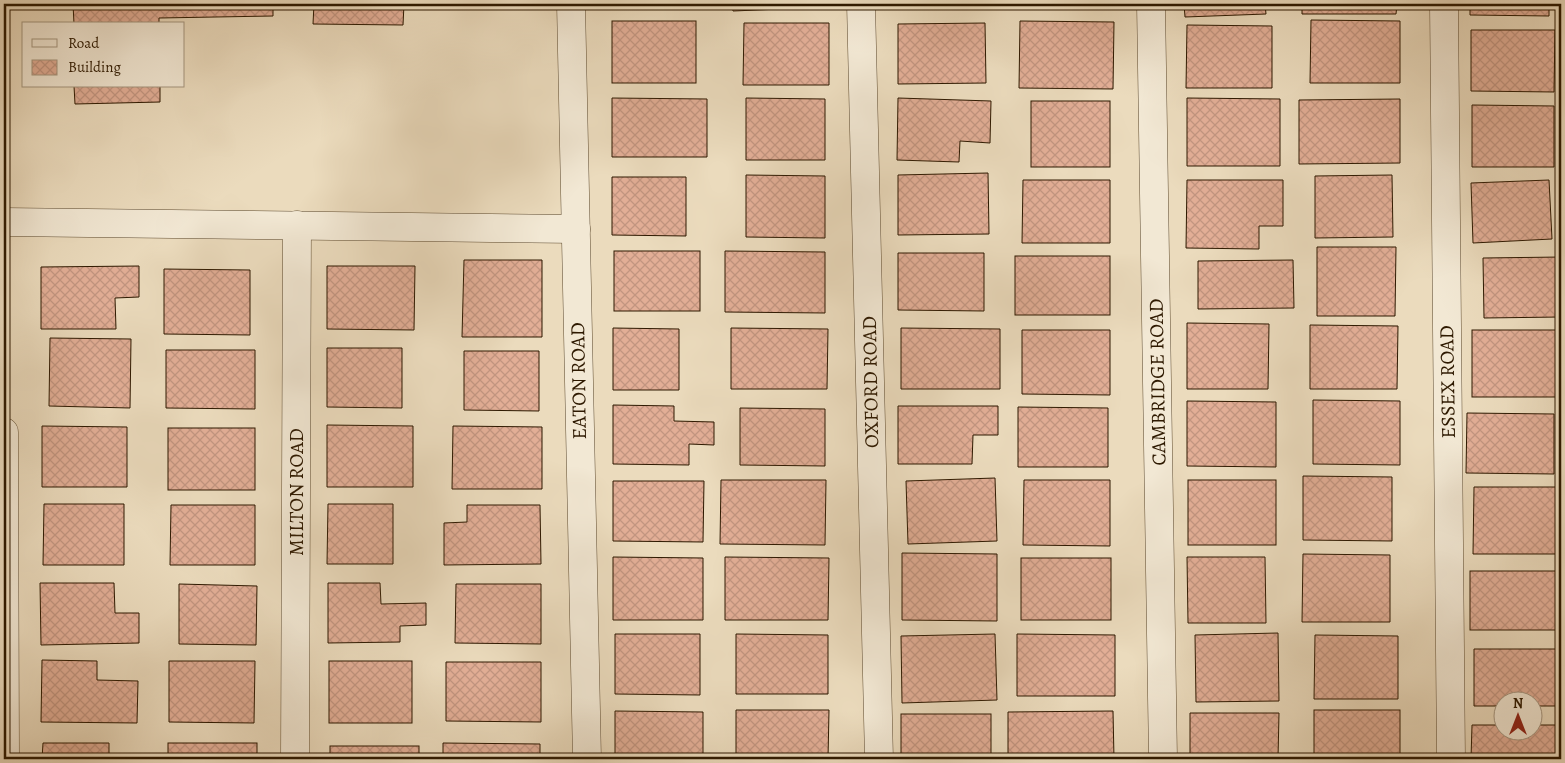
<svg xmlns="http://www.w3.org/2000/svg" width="1565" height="763" viewBox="0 0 1565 763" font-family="Alegreya,serif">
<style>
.building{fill:url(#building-cross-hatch);stroke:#2e1900}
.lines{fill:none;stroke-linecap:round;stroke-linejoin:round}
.street-casing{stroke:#5d4a2f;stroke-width:29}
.street{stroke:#f2e8d4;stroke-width:28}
.labels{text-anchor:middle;stroke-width:5;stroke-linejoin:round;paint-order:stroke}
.street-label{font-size:20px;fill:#2e1900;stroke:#f2e8d4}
</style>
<defs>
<pattern id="building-cross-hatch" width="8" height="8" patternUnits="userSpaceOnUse" patternTransform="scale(1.25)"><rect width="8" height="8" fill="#e2ae96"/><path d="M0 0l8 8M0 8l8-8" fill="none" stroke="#c29580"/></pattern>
</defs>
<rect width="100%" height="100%" fill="#ebdbbd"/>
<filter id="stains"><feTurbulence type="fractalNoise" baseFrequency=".004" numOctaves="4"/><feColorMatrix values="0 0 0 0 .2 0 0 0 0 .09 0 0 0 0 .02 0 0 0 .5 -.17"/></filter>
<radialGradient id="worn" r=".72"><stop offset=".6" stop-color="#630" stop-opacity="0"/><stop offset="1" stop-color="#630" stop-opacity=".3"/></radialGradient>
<g class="building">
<path d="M73,4h200v12l-114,2v6h-85z"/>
<path d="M314,4h90l-1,21 -90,-1z"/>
<path d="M611,4h89v3l-89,1z"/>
<path d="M732,4h96v3l-95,4z"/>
<path d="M898,4h88v4l-88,-1z"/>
<path d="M1043,4h68v3l-68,-1z"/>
<path d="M1184,4h81l1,10 -81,3z"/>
<path d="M1302,4h95l-1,10h-94z"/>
<path d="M1470,4h79v12l-79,-1z"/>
<path d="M1311,20l89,1v62h-90z"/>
<rect x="612" y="21" width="84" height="62"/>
<path d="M1020,21l94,1 -1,67 -94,-1z"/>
<path d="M744,23h85v62h-86z"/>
<path d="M985,23l1,60 -88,1v-60z"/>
<path d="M1187,25l85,1v62h-86z"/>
<path d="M1471,30h84l-1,62 -83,-1z"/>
<path d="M74,86h86v16l-85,2z"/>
<path d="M612,98l95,1v58h-95z"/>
<path d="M746,98l79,1v61h-79z"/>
<path d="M898,98l93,3 -1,42 -30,-2 -1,21 -62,-2z"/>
<path d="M1187,98l93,1v67h-93z"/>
<path d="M1400,99v64l-101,1v-64z"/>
<rect x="1031" y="101" width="79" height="66"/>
<path d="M1472,105l82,1v61h-82z"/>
<path d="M988,173l1,61 -91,1v-60z"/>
<path d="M746,175l79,1v62l-79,-1z"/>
<path d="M1392,175l1,62 -78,1v-62z"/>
<path d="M612,177h74v59l-74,-1z"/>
<path d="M1023,180h87v63h-88z"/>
<path d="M1187,180h96v46h-24v23l-73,-1z"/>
<path d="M1549,180l3,59 -79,4 -2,-60z"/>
<path d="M1317,247h79l-1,69h-78z"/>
<rect x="614" y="251" width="86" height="60"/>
<path d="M725,251l100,1v61l-100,-1z"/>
<path d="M898,253h86v58l-86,-1z"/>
<rect x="1015" y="256" width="95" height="59"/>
<path d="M1561,257v60l-77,1 -1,-60z"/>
<path d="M464,260h78v77h-80z"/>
<path d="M1293,260l1,48 -96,1v-48z"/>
<path d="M139,266v31l-24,1 1,31h-75v-62z"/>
<path d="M327,266h88l-1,64 -87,-1z"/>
<path d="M164,269l86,1v65l-86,-1z"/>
<path d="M1187,323l82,1 -1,65h-81z"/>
<path d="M1310,325l88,1 -1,63h-87z"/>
<path d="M613,328l66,1v61h-66z"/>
<path d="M731,328l97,1 -1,60h-96z"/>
<path d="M901,328l99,1v60h-99z"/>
<path d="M1022,330h88v65l-88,-1z"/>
<rect x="1472" y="330" width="89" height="67"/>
<path d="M50,338l81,1 -1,69 -81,-2z"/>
<path d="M327,348h75v60l-75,-1z"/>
<path d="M166,350h89v59l-89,-1z"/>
<path d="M464,351h75v60l-75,-1z"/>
<path d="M1313,400l87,1v64l-87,-1z"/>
<path d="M1187,401l89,1v65l-89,-1z"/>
<path d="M613,405l61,1v15l40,1v23l-25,-1v21l-76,-1z"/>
<path d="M898,406h100v29h-25l-1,29h-74z"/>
<path d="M1018,407l90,1v59h-90z"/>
<path d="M740,408l85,1v57l-85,-1z"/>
<path d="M1467,413l87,1v60l-88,-1z"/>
<path d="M327,425l86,1v61h-86z"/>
<path d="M42,426l85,1v60h-85z"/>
<path d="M453,426l89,1v62h-90z"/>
<rect x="168" y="428" width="87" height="62"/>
<path d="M1303,476l89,1v64l-89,-1z"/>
<path d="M995,478l2,63 -89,3 -2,-63z"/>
<path d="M721,480h105l-1,65 -105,-1z"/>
<path d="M1024,480h86v66l-87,-1z"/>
<rect x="1188" y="480" width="88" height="65"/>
<path d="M613,481h91l-1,61 -90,-1z"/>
<path d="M1474,487h87v67h-88z"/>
<path d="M44,504h80v61h-81z"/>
<path d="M328,504h65v60h-66z"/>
<path d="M171,505h84v60h-85z"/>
<path d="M467,505h73l1,59 -97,1v-42l23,-1z"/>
<path d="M902,553l95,1v67l-95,-1z"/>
<path d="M1303,554l87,1v67h-88z"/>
<path d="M613,557l90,1v62h-90z"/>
<path d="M725,557l104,1 -1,62h-103z"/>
<path d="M1187,557h78l1,66h-78z"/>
<rect x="1021" y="558" width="90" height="62"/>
<rect x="1470" y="571" width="91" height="59"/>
<path d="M40,583h74l1,30h24v30l-98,2z"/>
<path d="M328,583h52l1,21 45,-1v22l-26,1v16l-72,1z"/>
<path d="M179,584l78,2 -1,59 -77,-1z"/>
<path d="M456,584h85v60l-86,-1z"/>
<path d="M1278,633l1,68 -83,1 -1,-67z"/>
<path d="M615,634h85v61l-85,-1z"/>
<path d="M736,634l92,1v59h-92z"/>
<path d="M995,634l2,66 -95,3 -1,-67z"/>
<path d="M1017,634l98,1v61h-98z"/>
<path d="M1315,635l83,1v63h-84z"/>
<path d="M1474,649h87v57h-29v-6h-30v6h-28z"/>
<path d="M42,660l55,1v19l41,1 -1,42 -96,-1z"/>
<path d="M169,661h86l-1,62 -85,-1z"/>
<rect x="329" y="661" width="83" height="62"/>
<path d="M446,662h95v60l-95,-1z"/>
<path d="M736,710h93l-1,49h-92z"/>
<rect x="1314" y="710" width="86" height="49"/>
<path d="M615,711l88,1v47h-88z"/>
<path d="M1113,711l1,48h-106v-47z"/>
<path d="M1190,713h89l-1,46h-88z"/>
<rect x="901" y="714" width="90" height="45"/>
<path d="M1472,725h30v5h30v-5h29v34h-90z"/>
<path d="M43,743h66v16h-67z"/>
<rect x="168" y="743" width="89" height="16"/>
<path d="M443,743l97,1v15h-97z"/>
<rect x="330" y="746" width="89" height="13"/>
</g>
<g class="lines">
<defs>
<g id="street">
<path d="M571,4l16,755"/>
<path d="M861,4l18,755"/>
<path d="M1151,4l12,755"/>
<path d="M1444,4l7,755"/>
<path d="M4,222l572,7"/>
<path d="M4,432l1,327"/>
<path d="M295,759l2,-534"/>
</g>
</defs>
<use href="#street" class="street-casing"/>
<use href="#street" class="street"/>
</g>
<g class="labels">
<g class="street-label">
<text transform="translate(578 381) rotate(-91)" y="7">EATON ROAD</text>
<text transform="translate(870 382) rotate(-91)" y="7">OXFORD ROAD</text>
<text transform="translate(1157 382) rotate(-91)" y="7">CAMBRIDGE ROAD</text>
<text transform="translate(1447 382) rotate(-91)" y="7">ESSEX ROAD</text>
<text transform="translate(296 492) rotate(-90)" y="7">MILTON ROAD</text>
</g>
</g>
<rect width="1565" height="763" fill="none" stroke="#ebdbbd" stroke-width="20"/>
<rect x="5" y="5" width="1555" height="753" fill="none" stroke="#2e1900" stroke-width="2.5"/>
<rect x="10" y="10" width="1545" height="743" fill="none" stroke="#2e1900"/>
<rect x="22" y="22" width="162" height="65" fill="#f2e8d4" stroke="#a4957f"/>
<rect x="32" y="39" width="25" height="8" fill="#f2e8d4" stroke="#a4957f"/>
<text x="68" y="48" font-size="15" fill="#2e1900">Road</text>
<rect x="32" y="60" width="25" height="15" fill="url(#building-cross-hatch)" stroke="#a4957f"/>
<text x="68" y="72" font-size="15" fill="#2e1900">Building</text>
<g transform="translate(1518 716)"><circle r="24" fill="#f2e8d4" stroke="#a4957f"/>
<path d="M0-4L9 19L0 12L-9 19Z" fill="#8f2418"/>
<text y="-8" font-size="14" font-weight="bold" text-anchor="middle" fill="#2e1900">N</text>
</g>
<rect width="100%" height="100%" filter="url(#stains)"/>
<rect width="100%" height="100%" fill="url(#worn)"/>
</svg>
